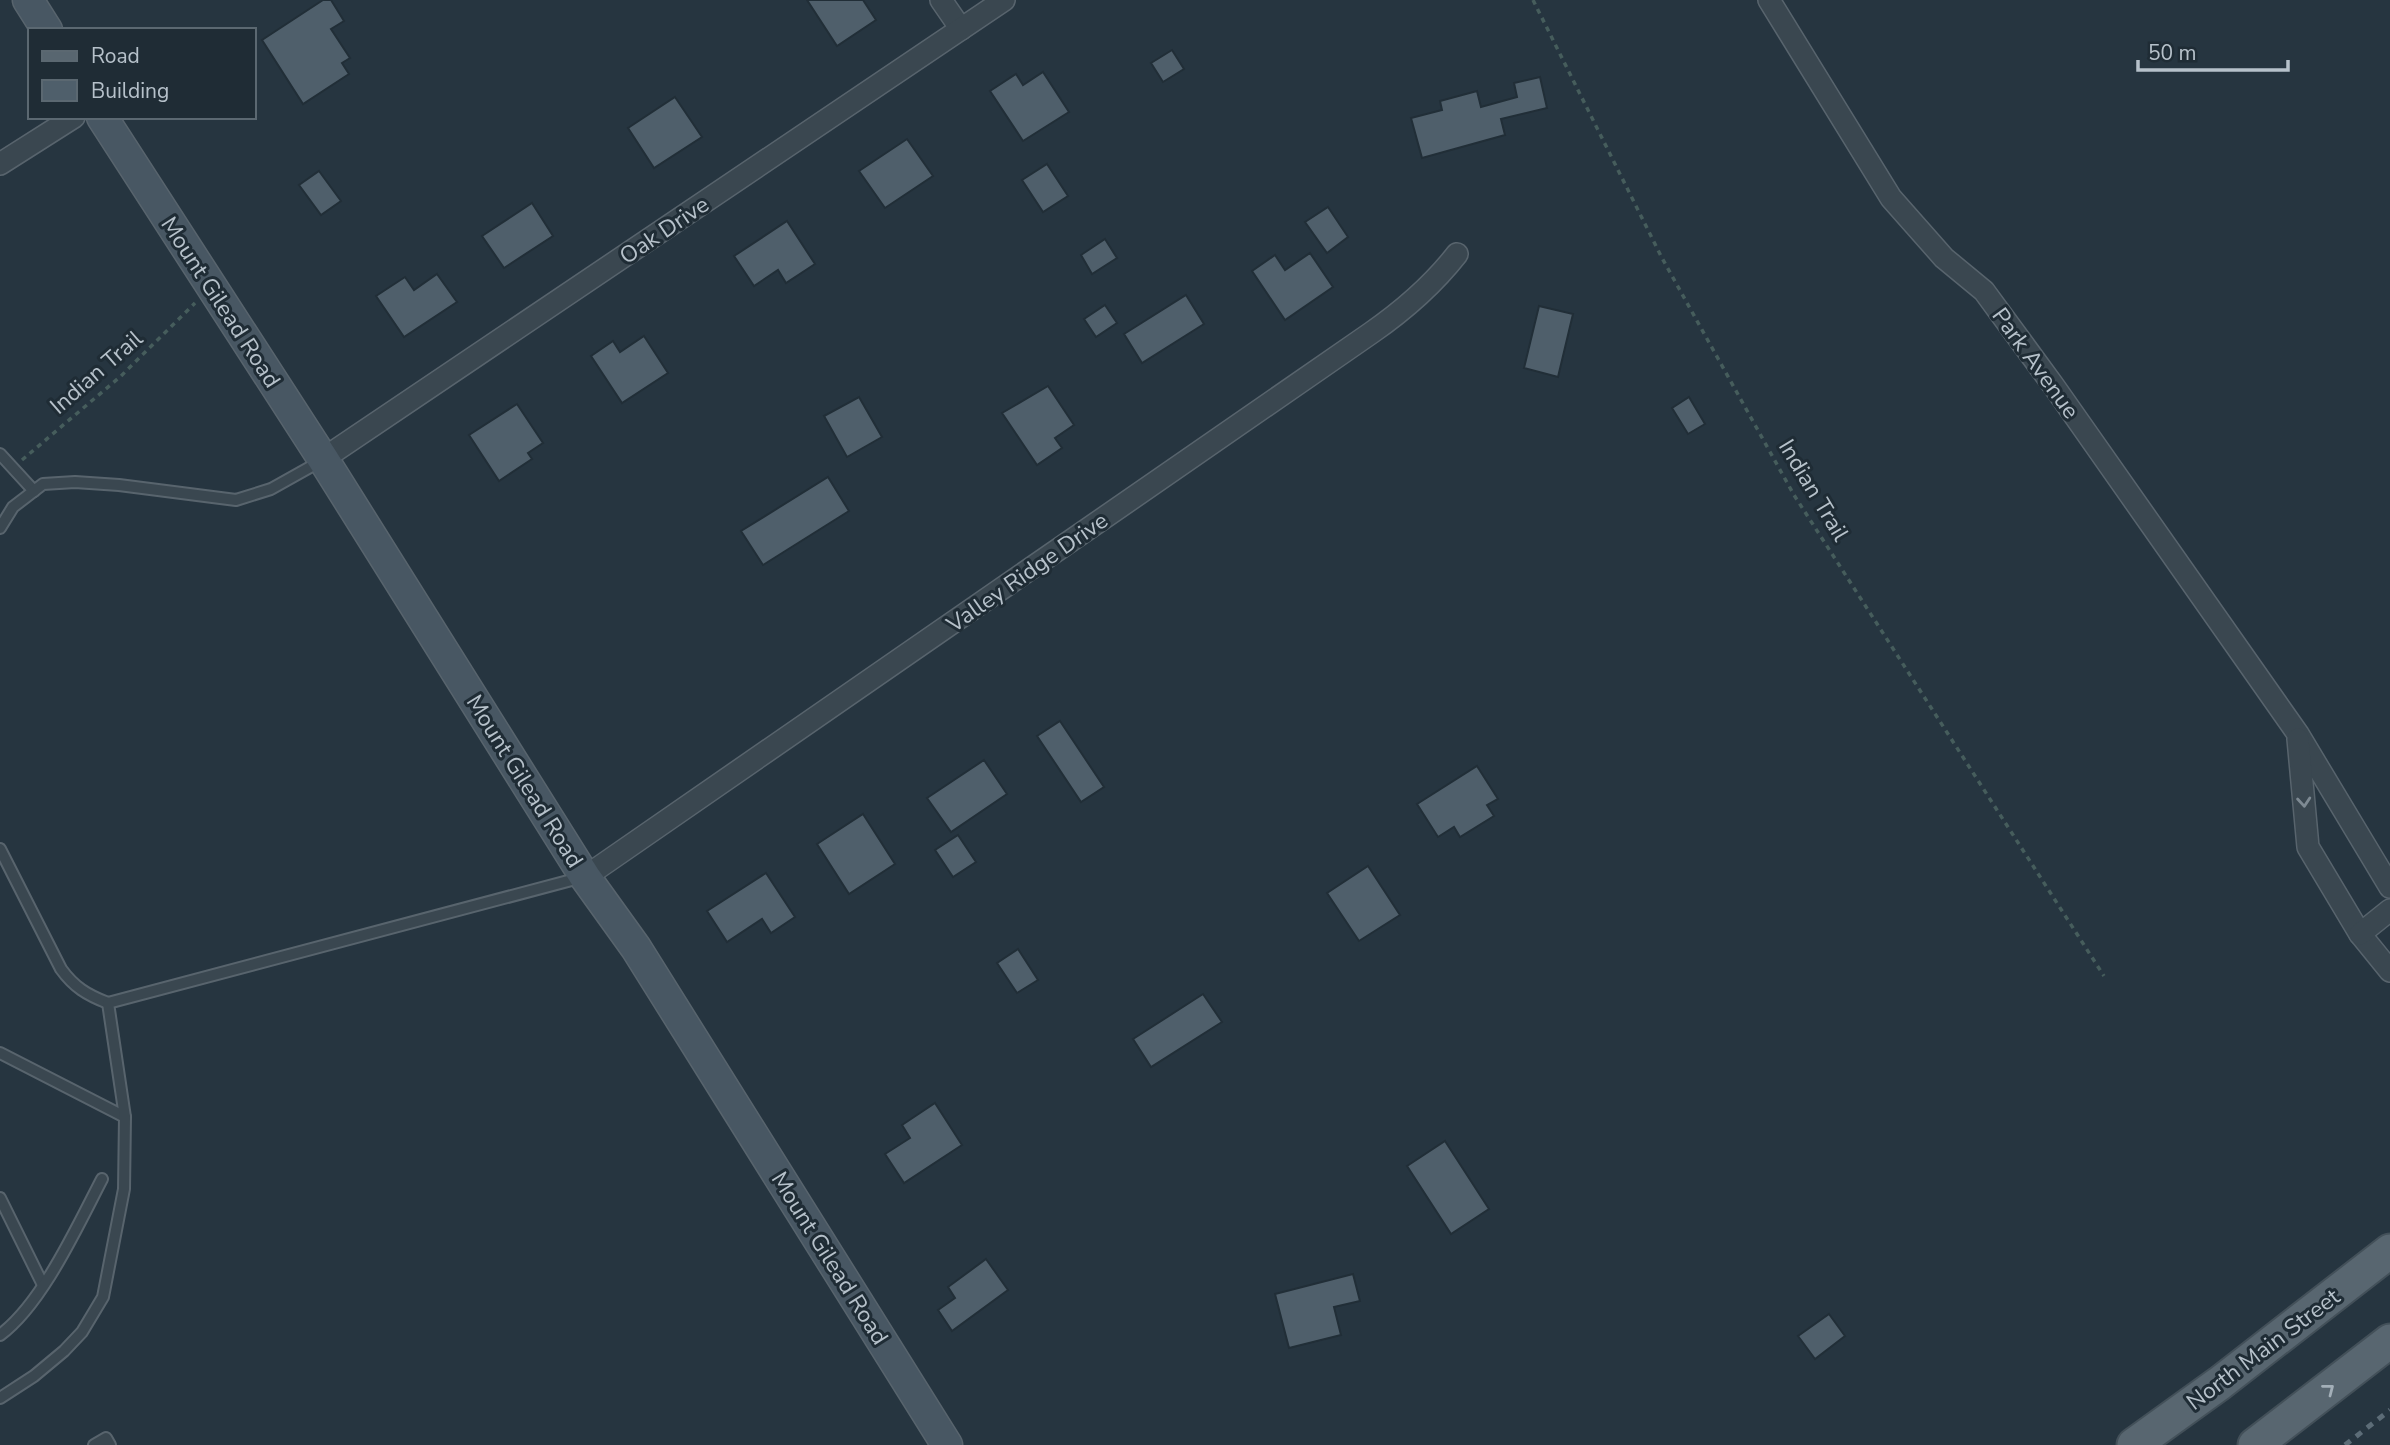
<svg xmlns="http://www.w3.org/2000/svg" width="2390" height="1445" viewBox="0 0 2390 1445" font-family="'Nunito Sans',sans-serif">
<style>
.building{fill:#4f5f6b;stroke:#212e37;stroke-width:2}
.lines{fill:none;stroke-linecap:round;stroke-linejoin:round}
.lane-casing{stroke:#58646d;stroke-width:14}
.street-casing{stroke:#58646d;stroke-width:24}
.secondary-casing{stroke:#58646d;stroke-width:33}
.primary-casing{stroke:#435059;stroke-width:37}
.path{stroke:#465d5c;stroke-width:3.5;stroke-dasharray:5 5;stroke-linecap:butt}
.lane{stroke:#3a4750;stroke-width:10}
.street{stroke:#3a4750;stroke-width:21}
.secondary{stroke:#485763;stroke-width:30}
.primary{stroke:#586670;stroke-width:33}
.rail{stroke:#5c6c77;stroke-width:5;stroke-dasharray:7 7;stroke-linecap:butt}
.oneway{stroke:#7e8a93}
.oneway2{stroke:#a3afb8}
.labels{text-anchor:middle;stroke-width:6;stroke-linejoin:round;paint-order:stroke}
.street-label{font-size:23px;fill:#b6c1ca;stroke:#1f2c35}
</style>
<rect width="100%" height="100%" fill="#263540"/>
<g class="building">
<path d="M323,0h8l13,21 -13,8 19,29 -8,5 7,11 -46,30 -41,-64z"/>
<path d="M807,0h56l13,20 -39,26z"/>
<path d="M1172,50l12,19 -21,13 -12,-19z"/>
<path d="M1043,72l26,40 -46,29 -33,-50 26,-17 7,11z"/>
<path d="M1540,77l7,31 -46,11 4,16 -83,23 -11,-40 31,-8 -2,-9 37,-10 4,16 36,-10 -3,-14z"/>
<path d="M675,97l27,40 -48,31 -26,-40z"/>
<path d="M907,139l26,37 -48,32 -26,-37z"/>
<path d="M1047,164l21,32 -25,16 -21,-32z"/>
<path d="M319,171l22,30 -20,14 -22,-30z"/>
<path d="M532,203l21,33 -49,32 -22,-32z"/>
<path d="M1328,207l20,30 -21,16 -22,-31z"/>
<path d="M787,221l28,43 -29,19 -8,-13 -24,16 -20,-30z"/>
<path d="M1105,239l12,19 -25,16 -11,-19z"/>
<path d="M1310,253l23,34 -48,33 -33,-49 23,-16 10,15z"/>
<path d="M437,274l20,28 -53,35 -28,-41 29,-19 9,13z"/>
<path d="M1186,295l18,29 -62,39 -18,-29z"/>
<path d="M1105,305l12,18 -21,14 -12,-18z"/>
<path d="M1539,306l34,8 -15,63 -34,-9z"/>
<path d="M644,336l24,37 -46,30 -31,-47 22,-15 7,11z"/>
<path d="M1048,386l26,39 -19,13 7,10 -25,17 -35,-52z"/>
<path d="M859,397l23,40 -35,20 -23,-41z"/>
<path d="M1689,397l16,27 -17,10 -16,-26z"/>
<path d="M517,404l26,39 -15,10 4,6 -33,22 -30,-46z"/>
<path d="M828,477l21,34 -86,54 -22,-34z"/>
<path d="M1060,721l44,66 -23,15 -44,-66z"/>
<path d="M984,760l23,34 -56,38 -24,-34z"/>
<path d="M1477,766l21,33 -11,6 7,11 -34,21 -6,-10 -16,10 -21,-33z"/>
<path d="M863,814l32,50 -46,30 -32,-50z"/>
<path d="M958,835l18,27 -23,15 -18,-27z"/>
<path d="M1368,866l32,49 -41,26 -32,-48z"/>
<path d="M766,873l29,44 -24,16 -9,-14 -35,23 -20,-31z"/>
<path d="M1018,949l20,31 -21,13 -20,-30z"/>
<path d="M1203,994l19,28 -71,45 -18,-28z"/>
<path d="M935,1103l27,42 -58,38 -19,-29 25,-16 -8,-13z"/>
<path d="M1445,1141l44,68 -38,25 -44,-68z"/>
<path d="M986,1259l22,31 -56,41 -14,-21 17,-12 -7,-11z"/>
<path d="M1353,1274l7,27 -26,6 7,28 -52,13 -14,-54z"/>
<path d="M1829,1314l16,22 -30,23 -17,-23z"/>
</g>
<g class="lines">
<defs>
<g id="lane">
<path d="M0,454l34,37"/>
<path d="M0,528l13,-21 30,-23 32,-2 44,3 117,15 35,-11 50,-28"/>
<path d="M0,849l61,120c13,18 26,26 47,34"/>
<path d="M0,1053l125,64"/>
<path d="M0,1198l43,87"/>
<path d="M0,1335c42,-31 77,-108 102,-156"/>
<path d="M0,1398l34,-22 30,-25 18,-19 21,-35 21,-108 1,-72 -17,-114 475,-126"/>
<path d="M94,1445l12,-7 4,7"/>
</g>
<g id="street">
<path d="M941,0l20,29"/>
<path d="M1769,0l122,198 53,60 40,33 69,94 245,349 92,153"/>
<path d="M0,164l74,-47"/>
<path d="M323,459l681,-459"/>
<path d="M2298,739l10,108 52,87 30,37"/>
<path d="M585,877l786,-544c33,-23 61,-47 86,-79"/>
<path d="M2360,934l30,-24"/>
</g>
<g id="secondary">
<path d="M28,0l19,30"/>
<path d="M102,117l221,342 262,418 51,71 311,497"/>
</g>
<g id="primary">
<path d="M2134,1445l86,-62 170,-132"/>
<path d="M2255,1445l135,-104"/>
</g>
</defs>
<use href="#lane" class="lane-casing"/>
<use href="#street" class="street-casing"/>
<use href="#secondary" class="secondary-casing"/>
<use href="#primary" class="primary-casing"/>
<g class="path">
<path d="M1533,0l129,258 132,237 310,481"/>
<path d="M22,460l99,-84 74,-73"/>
</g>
<use href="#lane" class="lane"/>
<use href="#street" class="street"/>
<use href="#secondary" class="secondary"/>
<use href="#primary" class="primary"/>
<path class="rail" d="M2345,1445l45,-35"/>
</g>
<defs><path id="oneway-chevron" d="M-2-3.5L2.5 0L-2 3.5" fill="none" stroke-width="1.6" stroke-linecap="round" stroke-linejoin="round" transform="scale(1.75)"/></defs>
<use class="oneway" href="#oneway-chevron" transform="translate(2304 802) rotate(85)"/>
<use class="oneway2" href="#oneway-chevron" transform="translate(2329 1389) rotate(-38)"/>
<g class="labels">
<g class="street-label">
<text transform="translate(664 230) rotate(-34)" y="8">Oak Drive</text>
<text transform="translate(221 302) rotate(57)" y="8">Mount Gilead Road</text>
<text transform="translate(2036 363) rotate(54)" y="8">Park Avenue</text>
<text transform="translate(96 372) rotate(-41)" y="8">Indian Trail</text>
<text transform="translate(1814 490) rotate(59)" y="8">Indian Trail</text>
<text transform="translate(1027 572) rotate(-35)" y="8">Valley Ridge Drive</text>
<text transform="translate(525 781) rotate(58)" y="8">Mount Gilead Road</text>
<text transform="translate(830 1258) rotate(58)" y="8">Mount Gilead Road</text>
<text transform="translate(2263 1349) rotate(-37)" y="8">North Main Street</text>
</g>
</g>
<rect x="28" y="28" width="228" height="91" fill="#1f2c35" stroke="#5b6871" stroke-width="2"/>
<rect x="42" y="51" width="35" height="10" fill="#586670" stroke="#5b6871" stroke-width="2"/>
<text x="91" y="63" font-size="21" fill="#b6c1ca">Road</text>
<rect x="42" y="80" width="35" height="21" fill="#4f5f6b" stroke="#5b6871" stroke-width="2"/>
<text x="91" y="98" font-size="21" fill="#b6c1ca">Building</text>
<path d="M2138 60v10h150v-10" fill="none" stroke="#b6c1ca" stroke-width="3.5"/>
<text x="2148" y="60" font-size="21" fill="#b6c1ca" stroke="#1f2c35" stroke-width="5" paint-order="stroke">50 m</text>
</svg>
